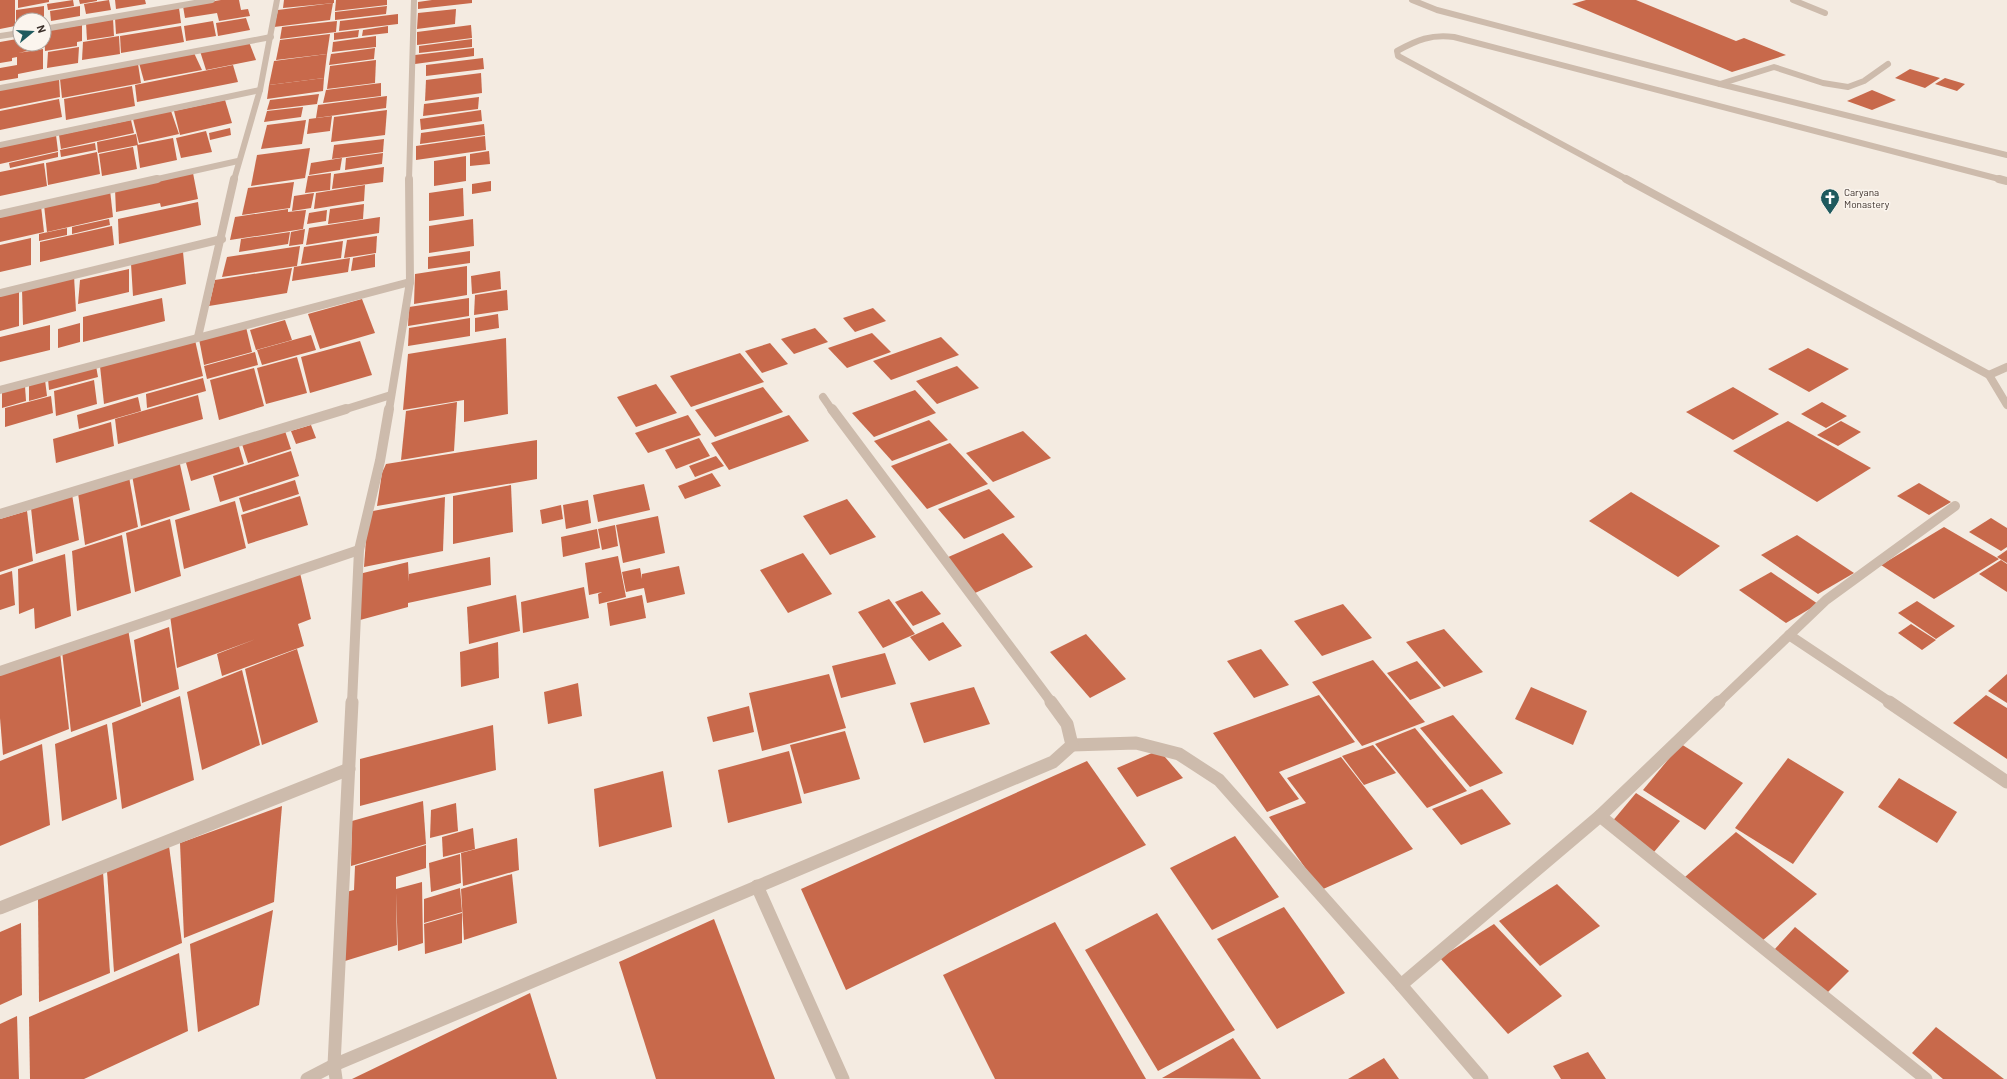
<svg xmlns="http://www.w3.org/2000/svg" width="2007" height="1079" viewBox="0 0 2007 1079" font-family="Barlow,sans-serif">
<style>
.building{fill:#c8694b}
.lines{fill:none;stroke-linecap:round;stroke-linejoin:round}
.minor-far3{stroke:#cdbbac;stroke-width:6}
.minor-far2{stroke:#cdbbac;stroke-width:8}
.minor-far1{stroke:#cdbbac;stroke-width:10}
.minor{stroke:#cdbbac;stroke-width:13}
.labels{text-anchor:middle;stroke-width:3;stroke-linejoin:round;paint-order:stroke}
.far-poi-label{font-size:10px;fill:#3b302b;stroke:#fbf5ee;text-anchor:start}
</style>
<rect width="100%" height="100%" fill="#f4ebe1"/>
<g class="building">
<path d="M0,0h15v26l-15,3z"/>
<path d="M18,0h31v2l-31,6z"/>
<path d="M73,0l1,6 -26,4 -1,-6z"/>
<path d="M79,0h18v1l-17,3z"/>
<path d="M109,0l2,10 -25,4 -2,-10z"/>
<path d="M115,0h30l1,4 -30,5z"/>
<path d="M221,0h18l2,10 7,-1 2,7 -31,5 -2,-8 -32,5 -2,-12z"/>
<path d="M284,0h50v3l-51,5z"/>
<path d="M336,0h51v5l-52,6z"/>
<path d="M432,0h40v3l-54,6v-7z"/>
<path d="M1586,0h50l100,41 8,-3 42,17 -54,17 -160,-68z"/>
<path d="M333,3l-3,17 -56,7 4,-17z"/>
<path d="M44,6v14h-24v4l-4,1v-15z"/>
<path d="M80,6v10l-29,5 -1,-10z"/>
<path d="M387,6l-1,8 -51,6v-8z"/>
<path d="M179,8l2,15 -65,11 -1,-16z"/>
<path d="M456,9l-1,15 -38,5 1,-16z"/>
<path d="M398,14v10l-59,7 1,-10z"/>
<path d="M246,18l4,12 -32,6 -2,-13z"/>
<path d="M113,19l1,17 -27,4 -1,-17z"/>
<path d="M213,21l3,15 -30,5 -2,-15z"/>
<path d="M337,21l-1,11 -56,7 2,-12z"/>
<path d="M82,25v16l-5,1v4l-32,5 -1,-20z"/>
<path d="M471,25l1,13 -55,7v-13z"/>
<path d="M181,26l3,16 -63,11 -1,-17z"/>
<path d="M388,26v7l-26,3 1,-6z"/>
<path d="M359,30l-1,7 -24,3v-7z"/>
<path d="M330,34l-3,20 -51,6 4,-20z"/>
<path d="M20,35v9h21v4l-23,5 25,-4v20l-25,5v4l-18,3v-13l17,-3v-8l-5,1v3l-12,2v-21l17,-3 1,-3z"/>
<path d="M119,36l1,18 -38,6 1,-18z"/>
<path d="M376,36v11l-44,5 1,-10z"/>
<path d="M472,39v8l-53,6v-7z"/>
<path d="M249,42l7,18 -50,10 -6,-19z"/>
<path d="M79,47l-1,16 -31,5 1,-16z"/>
<path d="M375,48l-1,11 -45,6 2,-11z"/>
<path d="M474,48v8l-59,8v-9z"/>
<path d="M194,53l8,17 -58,11 -5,-18z"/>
<path d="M327,54l-3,24 -55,7 5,-24z"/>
<path d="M483,58l1,11 -58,7v-11z"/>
<path d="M376,60l-1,23 -48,6 3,-23z"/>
<path d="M138,64l3,19 -79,15 -2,-19z"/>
<path d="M233,65l5,17 -101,20 -2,-17z"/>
<path d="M1910,69l30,9 -15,10 -30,-10z"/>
<path d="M481,73l1,20 -57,8 1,-21z"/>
<path d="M324,78l-1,13 -56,8 2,-14z"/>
<path d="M1945,78l20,6 -8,7 -22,-7z"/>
<path d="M59,79l1,18 -60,12v-19z"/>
<path d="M381,83v13l-58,7 3,-13z"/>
<path d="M132,86l3,20 -69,14 -2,-21z"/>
<path d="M1872,90l24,10 -24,10 -25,-9z"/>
<path d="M319,94l-2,10 -50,6 3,-10z"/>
<path d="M387,96l-1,12 -70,10 2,-13z"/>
<path d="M479,97l-1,12 -55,7 1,-12z"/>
<path d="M59,99l3,18 -62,13v-19z"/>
<path d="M225,100l7,23 -52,12 -6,-24z"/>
<path d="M303,107l-2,10 -37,5 3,-11z"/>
<path d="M387,110l-2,25 -54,7 3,-25z"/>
<path d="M481,110l1,11 -61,9 -1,-11z"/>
<path d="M171,111l8,23 -40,9 -6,-24z"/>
<path d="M332,116l-2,15 -23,3 2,-15z"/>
<path d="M131,120l3,13 -73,16 -2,-14z"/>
<path d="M306,120l-4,24 -41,5 6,-24z"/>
<path d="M484,124l1,11 -65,9 1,-11z"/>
<path d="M230,128l1,7 -21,5 -1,-7z"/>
<path d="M206,131l6,21 -31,6 -5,-20z"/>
<path d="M136,134l2,11 -40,8 -1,-11z"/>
<path d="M56,135l2,16 -58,13v-17z"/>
<path d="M485,136l1,14 -70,10v-14z"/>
<path d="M173,138l4,22 -37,8 -3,-23z"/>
<path d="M384,139l-1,13 -51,7 2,-14z"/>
<path d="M95,143l1,7 -35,7 -1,-7z"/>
<path d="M133,147l4,22 -35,7 -3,-22z"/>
<path d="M310,148l-5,30 -54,8 6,-31z"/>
<path d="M489,151l1,13 -20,2v-12z"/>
<path d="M58,152v5l-48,11 -1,-5z"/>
<path d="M97,152l3,22 -52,11 -2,-22z"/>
<path d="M383,153l-1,11 -37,6 1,-12z"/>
<path d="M466,156v25l-32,5v-25z"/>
<path d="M342,158l-2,12 -31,5 2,-12z"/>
<path d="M44,163l3,23 -47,10v-24z"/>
<path d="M384,167l-1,15 -51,7 2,-15z"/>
<path d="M193,173l5,26 -37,8 -1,-4 -44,9 -1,-23z"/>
<path d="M331,173l-1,17 -25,3 3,-17z"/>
<path d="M491,181v10l-19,3v-10z"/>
<path d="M294,182l-4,26 -48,7 6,-27z"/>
<path d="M365,185l-1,16 -50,8 2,-16z"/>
<path d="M463,188l1,28 -35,5v-28z"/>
<path d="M110,190l3,27 -66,15 -3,-27z"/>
<path d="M314,193l-3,15 -19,3 2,-15z"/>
<path d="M198,202l3,23 -82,19 -1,-25z"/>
<path d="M364,204l-1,15 -35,5 2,-15z"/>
<path d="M41,206l3,26 -44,10v-27z"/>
<path d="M288,209v3l18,-2 -3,19 -73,11 5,-23z"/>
<path d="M327,210l-1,11 -19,3 2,-11z"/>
<path d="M380,217l-1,16 -73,12 3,-17z"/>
<path d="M109,219l1,6 -38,9v-7z"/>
<path d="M473,219l1,27 -45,7v-27z"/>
<path d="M112,226l2,19 -74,17v-20z"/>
<path d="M67,228v7l-28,6v-7z"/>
<path d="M305,229l-2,15 -14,2 2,-14z"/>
<path d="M290,232l-2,12 -49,8 2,-13z"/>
<path d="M377,236l-1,17 -32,5 3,-18z"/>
<path d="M31,238v27l-31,7v-27z"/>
<path d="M343,241l-2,17 -40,6 3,-17z"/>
<path d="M300,246l-3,20 -75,11 5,-20z"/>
<path d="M470,251v12l-42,6v-12z"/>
<path d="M183,252l3,32 -53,12 -2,-32z"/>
<path d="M375,254v13l-24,4 2,-13z"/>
<path d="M350,258l-2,14 -56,9 2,-14z"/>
<path d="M467,266v29l-53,9 1,-30z"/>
<path d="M292,268l-5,25 -78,13 6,-26z"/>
<path d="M129,269v23l-51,12 2,-24z"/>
<path d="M500,271l1,18 -29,5 -1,-18z"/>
<path d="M74,276l2,35 -53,14 -1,-36z"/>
<path d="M19,289v37l-19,5v-37z"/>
<path d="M507,290l1,20 -34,5 1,-20z"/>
<path d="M162,298l3,23 -82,21v-25z"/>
<path d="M469,298v18l-61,10 1,-19z"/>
<path d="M362,299l13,34 -55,16 -12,-35z"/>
<path d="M873,308l13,13 -31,11 -12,-14z"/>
<path d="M498,314l1,14 -24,4v-14z"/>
<path d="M470,318v18l-62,10 1,-18z"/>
<path d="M285,320l7,20 -36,10 -6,-20z"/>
<path d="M80,323v19l-22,6v-19z"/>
<path d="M50,325v25l-50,12v-25z"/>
<path d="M246,327l6,25 -48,13 -5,-26z"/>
<path d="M815,328l13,14 -34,12 -13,-15z"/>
<path d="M872,333l19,19 -44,16 -19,-20z"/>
<path d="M311,335l5,15 -54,15 -5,-15z"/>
<path d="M941,337l18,18 -68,25 -18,-19z"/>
<path d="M506,338l2,76 -44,8v-22l-61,10 5,-56z"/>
<path d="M195,340l8,36 -99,28 -4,-38z"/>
<path d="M360,341l12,34 -62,18 -9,-36z"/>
<path d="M770,343l18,21 -26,9 -17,-22z"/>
<path d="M1808,348l41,21 -40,23 -41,-23z"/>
<path d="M255,352l3,13 -51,14 -3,-13z"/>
<path d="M740,353l24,29 -73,25 -21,-31z"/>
<path d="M297,357l10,36 -41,11 -9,-36z"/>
<path d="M96,366l2,11 -49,13 -1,-11z"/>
<path d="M957,366l22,22 -42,16 -21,-23z"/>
<path d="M254,368l10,38 -45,14 -9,-40z"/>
<path d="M203,378l3,13 -59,17 -1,-14z"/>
<path d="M45,380l2,16 -18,5v-16z"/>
<path d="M94,380l3,24 -41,12 -2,-25z"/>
<path d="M656,384l21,29 -41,14 -19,-30z"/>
<path d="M25,386l1,15 -24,7v-16z"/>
<path d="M763,387l20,25 -68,25 -20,-27z"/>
<path d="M1733,387l46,27 -46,26 -47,-28z"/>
<path d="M915,390l21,23 -62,24 -22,-24z"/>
<path d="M198,395l5,24 -85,25 -3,-25z"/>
<path d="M51,396l2,17 -48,14v-19z"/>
<path d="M138,397l3,14 -62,18 -2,-14z"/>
<path d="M457,402l-3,49 -53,9 5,-49z"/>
<path d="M1822,402l25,14 -21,12 -25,-14z"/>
<path d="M688,415l13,20 -53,18 -13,-20z"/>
<path d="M789,415l20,26 -80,29 -18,-27z"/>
<path d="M929,420l19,20 -56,21 -18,-20z"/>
<path d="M1788,421l83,47 -54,34 -84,-51z"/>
<path d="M1841,421l20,11 -23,14 -21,-11z"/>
<path d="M111,422l3,24 -58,17 -3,-24z"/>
<path d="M311,425l5,13 -20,6 -5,-13z"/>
<path d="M284,428l7,21 -43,14 -7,-22z"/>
<path d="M1023,431l28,27 -58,24 -27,-29z"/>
<path d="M699,438l11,18 -34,13 -11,-19z"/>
<path d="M537,440v39l-160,27 5,-33 4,-9z"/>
<path d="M238,443l6,21 -53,17 -6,-22z"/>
<path d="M950,443l38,41 -61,25 -36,-43z"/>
<path d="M291,451l8,25 -79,26 -7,-26z"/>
<path d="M716,456l8,10 -29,11 -6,-11z"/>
<path d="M179,460l11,50 -49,16 -9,-51z"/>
<path d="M712,473l9,13 -36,13 -7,-13z"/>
<path d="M129,477l9,50 -53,18 -7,-52z"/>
<path d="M295,480l4,14 -56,18 -4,-14z"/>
<path d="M1919,483l32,19 -22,13 -32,-19z"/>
<path d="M644,484l6,26 -52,12 -5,-27z"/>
<path d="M511,485l2,47 -60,12v-48z"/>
<path d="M989,489l26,28 -51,22 -26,-30z"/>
<path d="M1631,492l89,54 -42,31 -89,-56z"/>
<path d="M72,494l7,46 -43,14 -5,-46z"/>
<path d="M300,496l8,29 -60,19 -7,-29z"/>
<path d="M445,497l-2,54 -79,16 4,-55z"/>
<path d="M847,499l29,38 -46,18 -27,-39z"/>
<path d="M588,500l3,23 -25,6 -3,-24z"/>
<path d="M235,501l11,47 -62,21 -9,-49z"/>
<path d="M561,505l2,14 -21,5 -2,-14z"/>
<path d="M27,511l6,50 -33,11v-53z"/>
<path d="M658,516l7,37 -42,10 -7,-38z"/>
<path d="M1991,518l16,10v19l-6,4 -32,-19z"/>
<path d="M170,519l11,57 -46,16 -9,-59z"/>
<path d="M615,525l3,21 -16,4 -4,-21z"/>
<path d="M1944,527l55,32 -65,40 -53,-34z"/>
<path d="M597,529l3,19 -37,9 -2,-20z"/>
<path d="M1003,533l30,34 -58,26 -29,-35z"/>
<path d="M122,535l9,58 -54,18 -5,-60z"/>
<path d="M1797,535l57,38 -36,21 -57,-39z"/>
<path d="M2007,550v13l-10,-6z"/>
<path d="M803,553l29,41 -44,19 -28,-43z"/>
<path d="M65,554l6,62 -36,13 -1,-21 -15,6 -1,-45z"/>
<path d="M618,556l8,41 -27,7 -1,-10 4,-2 -13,3 -4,-32z"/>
<path d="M490,557l1,28 -83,18v4l-48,13 -1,-46 49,-12 1,20v-8z"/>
<path d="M2001,560l6,4v28l-28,-18z"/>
<path d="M679,566l6,28 -38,9 -3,-15 -18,4 -4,-20 18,-4 2,11v-5z"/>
<path d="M12,571l3,34 -15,5v-35z"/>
<path d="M1771,572l47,32 -32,19 -47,-33z"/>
<path d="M300,573l11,46 -13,5 6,22 -82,30 -5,-22 39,-15 -79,29 -7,-53z"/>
<path d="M584,587l5,31 -66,15 -2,-31z"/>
<path d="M922,591l19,23 -28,12 -18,-24z"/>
<path d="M516,595l4,36 -51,13 -2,-37z"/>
<path d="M642,595l4,23 -36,8 -3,-23z"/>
<path d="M889,599l26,35 -32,14 -25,-36z"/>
<path d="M1917,601l38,25 -19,13 -38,-26z"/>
<path d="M1343,604l29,34 -50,18 -28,-35z"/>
<path d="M943,622l19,24 -33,15 -19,-24z"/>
<path d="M1911,624l25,16 -14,10 -24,-17z"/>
<path d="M169,627l10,62 -37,14 -8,-63z"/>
<path d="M128,629l13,77 -70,26 -9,-81z"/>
<path d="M1444,629l39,43 -39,15 -38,-45z"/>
<path d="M1086,634l40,45 -36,19 -40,-46z"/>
<path d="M498,642l1,36 -38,9 -1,-35z"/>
<path d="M297,649l21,73 -56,23 -17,-76z"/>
<path d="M1261,649l28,36 -35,13 -27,-37z"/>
<path d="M60,652l9,77 -66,26 -3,-37v-46z"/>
<path d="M885,653l11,31 -55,14 -9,-32z"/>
<path d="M1373,660l52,62 -63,24 -50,-64z"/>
<path d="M1417,661l24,27 -31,12 -23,-27z"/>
<path d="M242,670l18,75 -58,25 -15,-78z"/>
<path d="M829,674l17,54 -84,23 -13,-58z"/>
<path d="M2007,674v29l-19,-12z"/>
<path d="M578,683l4,33 -34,8 -4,-32z"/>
<path d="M974,687l16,37 -66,19 -14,-40z"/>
<path d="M1531,687l56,24 -14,34 -58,-26z"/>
<path d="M1319,695l36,47 -76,30 20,27 -32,13 -54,-79z"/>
<path d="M1986,695l21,13v51l-54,-36z"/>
<path d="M180,696l14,84 -72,29 -10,-86z"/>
<path d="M749,706l5,26 -41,10 -6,-25z"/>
<path d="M1453,715l50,58 -33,14 -50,-59z"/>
<path d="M107,724l10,75 -55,22 -7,-77z"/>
<path d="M493,725l3,45 -136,36v-47z"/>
<path d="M1415,728l52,63 -40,17 -52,-64z"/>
<path d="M845,731l15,48 -56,15 -14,-49z"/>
<path d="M42,744l8,81 -50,21v-85z"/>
<path d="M1681,744l62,39 -38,47 -62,-40z"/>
<path d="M1373,745l23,28 -32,12 -22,-29z"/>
<path d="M1159,750l24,28 -46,19 -20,-29z"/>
<path d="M789,751l13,52 -74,20 -10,-53z"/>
<path d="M1341,757l72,92 -92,41 -52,-73 37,-14 -19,-25z"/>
<path d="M1788,758l56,34 -51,72 -58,-36z"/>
<path d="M1087,761l59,84 -300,145 -45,-101z"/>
<path d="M663,771l9,56 -73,20 -5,-58z"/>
<path d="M1899,778l58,34 -20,31 -59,-36z"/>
<path d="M1482,789l29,35 -50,21 -29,-36z"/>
<path d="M1636,793l44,28 -26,31 -43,-29z"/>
<path d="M423,801l3,43 -75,22 1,-45z"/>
<path d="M456,803l2,28 -28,7 1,-28z"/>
<path d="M282,806l-8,96 -90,36 -4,-95z"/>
<path d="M473,828l2,21 -32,8 -1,-20z"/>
<path d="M1736,832l81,62 -55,47 -77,-64z"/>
<path d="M1235,836l44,61 -67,33 -42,-62z"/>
<path d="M517,838l2,32 -56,16 -2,-33z"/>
<path d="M426,845v23l-30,9v12l26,-7 1,61 -25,8 -2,-58 1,52 -52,16 1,-69 8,-2 1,-24z"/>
<path d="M169,846l13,97 -68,29 -7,-101z"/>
<path d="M460,854l1,29 -30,9 -2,-29z"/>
<path d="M103,872l7,101 -71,29 -1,-103z"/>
<path d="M512,874l5,49 -53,17 -3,-51z"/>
<path d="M1557,884l43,42 -60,40 -41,-45z"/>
<path d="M460,888l2,24 -38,11v-24z"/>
<path d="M1284,907l61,86 -68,36 -60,-90z"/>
<path d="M273,910l-14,95 -61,27 -8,-88z"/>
<path d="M462,913v30l-37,11 -1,-30z"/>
<path d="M1157,913l78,117 -77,41 -73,-121z"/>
<path d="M714,919l61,160h-119l-37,-117z"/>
<path d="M1055,922l91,157h-151l-52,-104z"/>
<path d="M21,923l1,72 -22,10v-73z"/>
<path d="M1494,924l68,72 -54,38 -68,-76z"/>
<path d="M1795,927l54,44 -22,22 -53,-43z"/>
<path d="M179,953l9,78 -104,48h-54l-1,-62z"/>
<path d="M530,993l27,86h-205z"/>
<path d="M17,1016l2,63h-19v-55z"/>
<path d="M1936,1027l68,52h-61l-31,-26z"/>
<path d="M1233,1038l28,41 -99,-1z"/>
<path d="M1588,1052l18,27h-45l-8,-13z"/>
<path d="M1384,1058l15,21h-51z"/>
</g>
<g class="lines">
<g class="minor-far3">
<path d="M1412,0l25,10 283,74 287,71"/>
<path d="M1793,0l32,13"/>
<path d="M44,29l168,-29"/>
<path d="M0,36l20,-3"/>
<path d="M1720,84l54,-17 49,16 25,4 16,-6 24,-17"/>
<path d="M0,88l271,-51"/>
<path d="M0,145l260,-55"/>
<path d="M153,180l85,-19"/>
<path d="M234,180l26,-90 17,-90"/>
<path d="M409,180l5,-180"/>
<path d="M1628,180l-230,-124 -1,-5c20,-11 34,-17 57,-14l549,143"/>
</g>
<g class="minor-far2">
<path d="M1626,179l363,196"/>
<path d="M1999,179l8,2"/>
<path d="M0,214l157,-35"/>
<path d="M0,293l222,-54"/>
<path d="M198,337l36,-158"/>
<path d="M2007,367l-18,8 18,30"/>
<path d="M0,390l410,-108"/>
<path d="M823,397l9,13"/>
<path d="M343,410l48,-15"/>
<path d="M389,410l21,-128 -1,-103"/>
</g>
<g class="minor-far1">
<path d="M832,409l220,294"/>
<path d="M0,514l346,-105"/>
<path d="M1789,635l102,68"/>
<path d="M0,671l359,-121"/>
<path d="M352,703l7,-153 21,-89 9,-52"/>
<path d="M1718,703l108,-103 129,-94"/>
</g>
<g class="minor">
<path d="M1889,702l118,80"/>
<path d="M1072,745l64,-2 43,11 40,26 182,205"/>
<path d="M1600,816l326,263"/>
<path d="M757,886l86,193"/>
<path d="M0,908l349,-139"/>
<path d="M307,1079l27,-14 719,-303 19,-17 -5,-21 -16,-22"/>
<path d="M336,1079l-2,-14 18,-363"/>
<path d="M1482,1079l-81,-94 199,-169 119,-114"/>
</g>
</g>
<defs>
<symbol id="church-pin" viewBox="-11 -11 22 30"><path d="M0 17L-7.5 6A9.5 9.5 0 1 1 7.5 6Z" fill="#1f5a5e" stroke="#fbf5ee"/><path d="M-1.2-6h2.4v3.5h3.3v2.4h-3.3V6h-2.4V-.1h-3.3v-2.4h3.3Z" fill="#fff"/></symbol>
</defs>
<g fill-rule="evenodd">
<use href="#church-pin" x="1819" y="187" width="22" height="30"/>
</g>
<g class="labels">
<g class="far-poi-label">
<text x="1844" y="196">Caryana<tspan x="1844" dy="12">Monastery</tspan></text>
</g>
</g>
<g transform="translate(32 32) rotate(72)"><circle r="19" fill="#fbf5ee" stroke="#aea6a0"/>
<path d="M0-3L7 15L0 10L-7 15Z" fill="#1f5a5e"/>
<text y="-6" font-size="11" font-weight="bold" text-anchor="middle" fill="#3b302b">N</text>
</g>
</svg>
